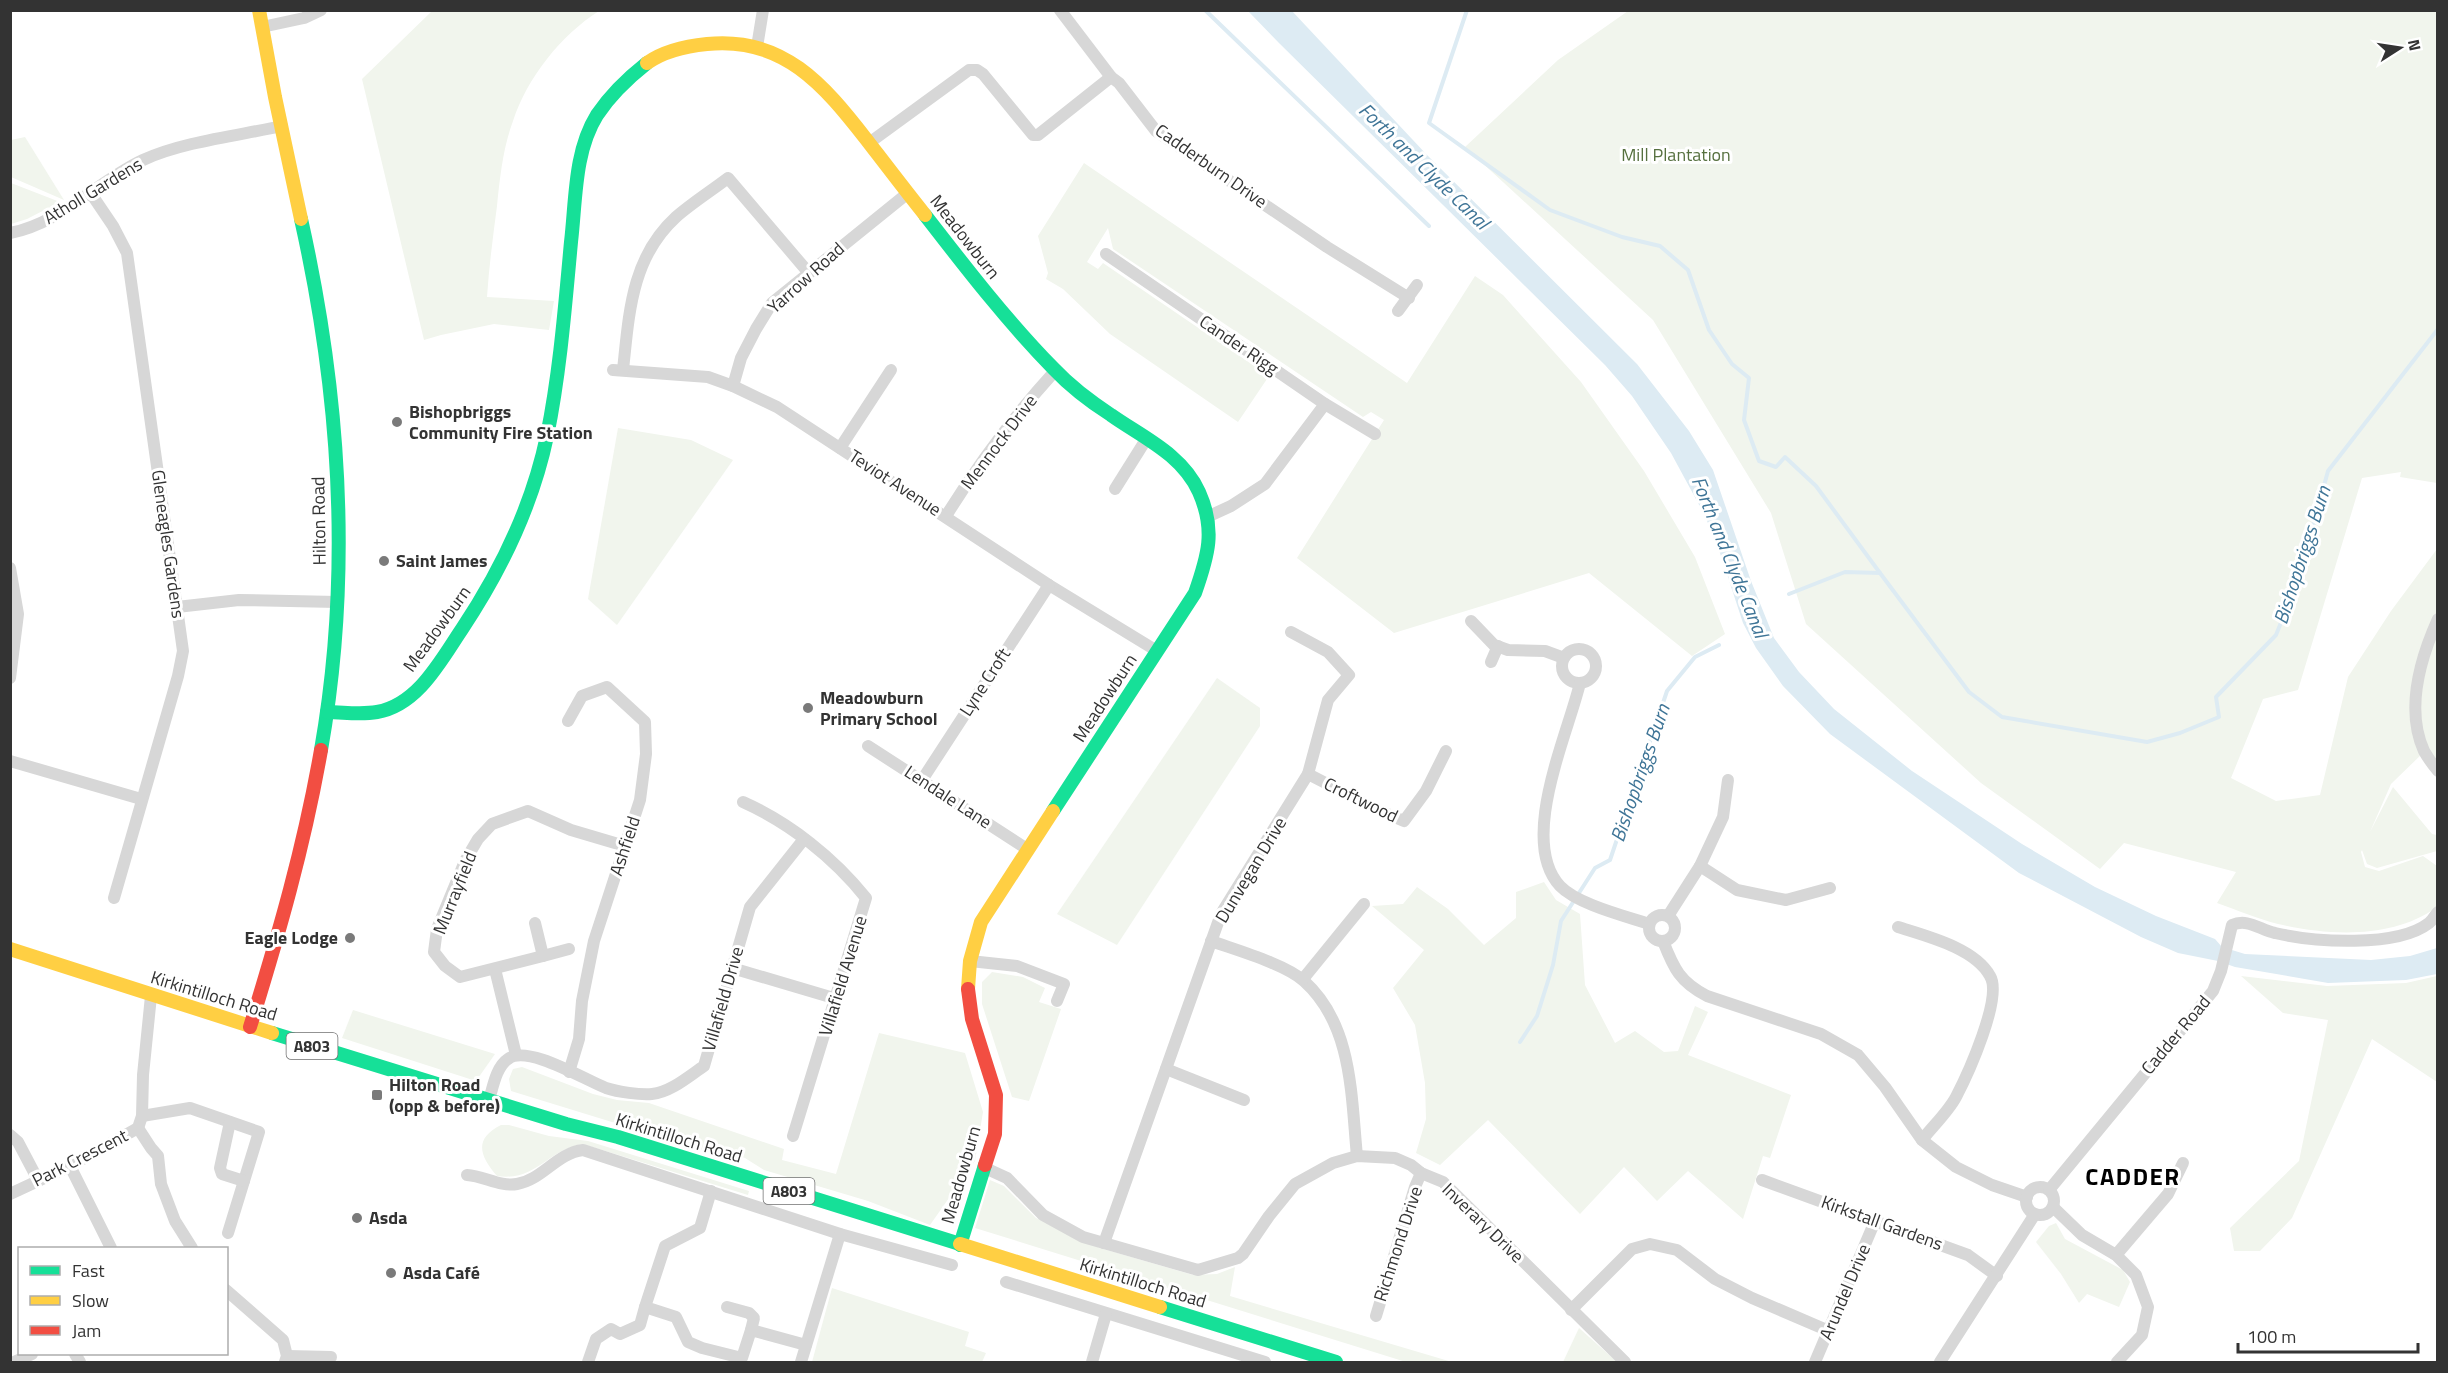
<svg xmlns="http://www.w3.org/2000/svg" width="2448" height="1373" viewBox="0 0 2448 1373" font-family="'Titillium Web',sans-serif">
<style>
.green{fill:#f1f5ed}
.water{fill:#ddebf3}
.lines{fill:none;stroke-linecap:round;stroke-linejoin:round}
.stream{stroke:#ddebf3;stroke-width:4}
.street{stroke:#d7d7d7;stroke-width:12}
.fast{stroke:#16e098;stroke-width:14}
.slow{stroke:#ffcf43;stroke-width:14}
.jam{stroke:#f24e42;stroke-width:14}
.poi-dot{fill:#7a7a7a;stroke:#fff;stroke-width:2}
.labels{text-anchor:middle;stroke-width:6;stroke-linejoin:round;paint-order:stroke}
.shield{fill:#fff;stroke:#707070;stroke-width:1.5}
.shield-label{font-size:16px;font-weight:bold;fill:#333}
.park-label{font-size:18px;fill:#56703f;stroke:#fff}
.street-label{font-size:18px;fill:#333;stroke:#fff}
.poi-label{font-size:18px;font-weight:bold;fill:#333;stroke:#fff;text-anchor:start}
.water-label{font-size:20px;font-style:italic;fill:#3f7597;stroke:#fff}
.district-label{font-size:24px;font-weight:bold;letter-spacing:1.5px;fill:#000;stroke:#fff}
</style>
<rect width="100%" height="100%" fill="#fff"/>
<g class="green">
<path d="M432,11h167c-38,24 -72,67 -86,110 -10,27 -13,56 -16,85 -4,30 -8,61 -10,91l67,4 -5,29 -55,-6 -53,11 -17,5 -62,-261z"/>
<path d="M1628,11h809v472l-37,-6 1,-5 -39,6 -64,212 -35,9 -32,79 45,23 44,-6 28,-118 43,-66 46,-62v218l-12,-16 -34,33 -21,48 23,-45 39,47 5,1v16l-60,17 -10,-4 -5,-14 -1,2 4,15 14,4 44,-15 14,10v41c-44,32 -107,29 -159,17 -20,-5 -41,-14 -61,-21l19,-31 -112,-29 -24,26 -119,-86 -175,-159 -35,-111 -118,-193 -188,-173 93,-87z"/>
<path d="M25,137l39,63 -53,-23v-37z"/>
<path d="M1084,163l323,220 68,-107 28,19 78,87 63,89 51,86 30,77 -33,22 -103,-83 -195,60 -97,-75 87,-138 -13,-8 -8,5 -250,-168 -5,-21 -21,34 11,7 5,-6 166,113 -31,46 -128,-88 -47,-45 -17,-10 2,-6 -10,-37z"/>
<path d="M11,183l49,19 -33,17 -16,5z"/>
<path d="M618,428l73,12 42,20 -116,165 -29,-26z"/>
<path d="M1217,678l43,30v18l-143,219 -60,-31z"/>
<path d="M1544,882l12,18 24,14 5,71 30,58 20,-12 29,21 14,-1 17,-45 13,6 -20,43 103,40 -21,63 -7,-2 -20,63 -55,-48 -31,30 -33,-34 -44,47 -92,-94 -48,45 -24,-12 10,-34 -1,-36 -10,-58 -22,-37 31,-38 -52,-44 31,-2 14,-17 31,22 36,36 32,-27v-26z"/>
<path d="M992,972l31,5 22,11 -6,14 22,7 -32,92 -17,-4 -30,-93v-22z"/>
<path d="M2241,976l86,10 79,-3 31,-7v106l-65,-43 -80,179 -32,33h-26l-4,-23 69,-67 29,-141 -45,-7z"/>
<path d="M353,1010l142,44 -19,27 -134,-43z"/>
<path d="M879,1033l86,20 18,59 -8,49 -45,64 -62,-24 -104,-31 -19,-12 -24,-8h-18l-192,-59 -2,-12 4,-10 9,-2 71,27 24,6 32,3 135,46 -2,11 54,14z"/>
<path d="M501,1125h8l40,11 39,5 161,50 -1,4 -165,-51c-35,5 -47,38 -86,32 -17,-20 -24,-37 4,-51z"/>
<path d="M990,1180l14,6 32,32 64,30 93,27 24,-1 18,-7 -5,29 222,66h-46l-431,-134z"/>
<path d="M2056,1223l9,16 58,31 7,12 -11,25 -32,-13 -8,9 -18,-29 -25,-32 13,-16z"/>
<path d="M832,1288l137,44 -4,14 21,7 -4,9h-170z"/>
<path d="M1579,1328l38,34h-54z"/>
</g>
<path class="water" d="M1248,11h44l135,144 210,209 52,67 24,39 38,111 23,57 25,34 35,37 78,62 110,73 73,43 61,29 59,23 7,8 23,7 126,6 39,-4 27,-8v26l-31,6 -78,3 -93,-16 -17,-6 -40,-8 -37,-16 -122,-64 -189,-139 -47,-48 -27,-38 -13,-25 -26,-79 -13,-30 -33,-61 -39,-57 -27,-31 -326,-322z"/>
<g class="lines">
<g class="stream">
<path d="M1205,10l224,216"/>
<path d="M1467,10l-38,113 121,87 72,27 38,9 28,24 21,60 23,34 17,14 -5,42 15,41 17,6 9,-10 31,29 64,87"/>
<path d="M1789,594l56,-22 35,1 89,119 33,25 145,25 33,-9 39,-16 -3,-20 60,-62 22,-55 30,-109 110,-142"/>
<path d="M1520,1042l17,-26 16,-51 8,-44 34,-53 15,-8 57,-169 28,-34 24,-12"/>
</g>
<g class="street">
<path d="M1060,10l51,67"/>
<path d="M262,27l42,-9 17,-8"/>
<path d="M757,47l6,-37"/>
<path d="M869,143l100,-73h8l6,4 50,61h5l73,-58 8,6 37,48 171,116 82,51"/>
<path d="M90,192l23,34 14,27 56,398 -5,25 -64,222"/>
<path d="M10,233c51,-10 88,-52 133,-73 38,-18 98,-25 139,-34"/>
<path d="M1106,254l219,150 50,30"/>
<path d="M1398,311l19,-26"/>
<path d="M613,370l95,7 25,9 44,21 272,178 108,66"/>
<path d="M623,370c6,-56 8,-112 53,-153 16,-14 35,-26 52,-39l80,94"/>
<path d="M733,386l8,-28 15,-29 16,-26 136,-110"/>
<path d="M840,448l51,-78"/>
<path d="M1115,489l32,-51"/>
<path d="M946,516c33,-53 67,-99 109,-145"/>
<path d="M1207,517l24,-11 34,-22 60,-80"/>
<path d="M10,568l8,46 -8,64"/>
<path d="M177,607l62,-7 98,2"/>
<path d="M2438,619c-18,40 -33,90 -14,132 4,7 9,14 14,20"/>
<path d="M1471,621l23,24 14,5 37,1 19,7"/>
<circle cx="1579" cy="666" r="17"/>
<path d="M1491,662l7,-16"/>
<path d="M1580,683c-12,51 -62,158 -20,203 17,18 65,30 89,38"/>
<path d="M568,721l14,-25 25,-9 38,35 1,32 -6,46 -46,141 -12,60 -3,38 -10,33"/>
<path d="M868,746l159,103"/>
<path d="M10,761l131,38"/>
<path d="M1308,774l70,36 26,11 22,-30 20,-40"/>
<path d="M922,780l127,-195"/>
<path d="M743,802c47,21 91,56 123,96l-73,238"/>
<path d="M1700,866l37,24 49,10 44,-12"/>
<circle cx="1662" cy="928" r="13"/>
<path d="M1668,916l32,-50 23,-49 5,-37"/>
<path d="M535,923l8,33 -83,21 -15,-11 -11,-14 3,-23 28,-68 13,-22 14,-15 36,-13 43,19 54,16"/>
<path d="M1898,927c28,9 77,21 92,49 13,21 -22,98 -34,121 -8,15 -23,29 -34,43"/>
<path d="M1211,941c25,9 74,23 93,40 49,44 47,115 53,175"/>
<path d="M1663,941c11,28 17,41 44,55l114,38 37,21 27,32 37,53 34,27 36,18 35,12"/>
<path d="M543,956l26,-7"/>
<path d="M970,961l47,5 47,18 -7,17"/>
<path d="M732,968l105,31"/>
<path d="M495,969l21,86"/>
<path d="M1303,979l61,-75"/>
<path d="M1166,1069l78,31"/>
<path d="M489,1100c4,-13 7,-33 19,-41 19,-15 77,21 98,29 12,4 34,7 46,6 19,-2 37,-18 52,-28l46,-159 54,-68"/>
<path d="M142,1116l48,-8 69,24 -31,101"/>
<path d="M230,1122l-10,46 2,6 22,7"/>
<path d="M138,1128l13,20 7,8 3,28 14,37 17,27"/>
<path d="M10,1135l8,7 20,38"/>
<path d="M70,1166l41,82"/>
<path d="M983,1167l24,11 36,37 40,22 115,33 40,-12 5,-4 26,-38 26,-32 38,-21 24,-7 38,2 16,7 10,8 22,9 182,180"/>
<path d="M467,1175c17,1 33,12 50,9 25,-4 40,-31 66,-34l257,84 112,31"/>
<path d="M1762,1180l206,75 29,21"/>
<circle cx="2040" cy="1201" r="14"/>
<path d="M2049,1190l164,-199 8,-20 11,-46c16,-7 28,5 43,8 39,9 122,15 154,-10 4,-3 6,-8 9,-11"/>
<path d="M711,1191l-11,37 -35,18 -20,61 31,10 12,25 14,6 40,10 9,-28 55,15"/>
<path d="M10,1194l60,-28 68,-38 4,-12 1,-41 8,-79"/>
<path d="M2053,1207l29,28 34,20 20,20 12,32 -6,28 -25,27"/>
<path d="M1104,1243l117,-329 87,-140 20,-74 21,-25 -21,-23 -37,-20"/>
<path d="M2116,1255l52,-61 15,-31"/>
<path d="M1006,1282l259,80"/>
<path d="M226,1290l57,50 4,16 -2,6"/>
<path d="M727,1307l22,6 5,5 -3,12"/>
<path d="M1571,1310l61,-61 18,-5 27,6 38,29 37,19 77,33"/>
<path d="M1376,1316l39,-129 6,-14"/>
<path d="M75,1354l5,8"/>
<path d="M287,1356l44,1"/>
<path d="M14,1362l18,-8"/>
<path d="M588,1362l8,-23 15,-10 9,5 20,-9 5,-18"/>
<path d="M801,1362l39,-128"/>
<path d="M1092,1362l14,-48"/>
<path d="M1815,1362l60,-141"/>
<path d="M1940,1362l95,-148"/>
</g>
<g class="fast">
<path d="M925,215c41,53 82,106 129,154 16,17 37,33 57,46 31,22 71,39 88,77 17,38 9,64 -4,101l-142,218"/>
<path d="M301,219c39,174 51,355 20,531"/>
<path d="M327,712c16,0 33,3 50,0 41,-7 64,-52 85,-83 40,-60 70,-122 85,-193 13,-64 18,-129 24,-194 5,-42 3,-90 26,-127 14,-21 31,-37 50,-52"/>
<path d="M272,1033l294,91 52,13 342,107"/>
<path d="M960,1245l25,-80"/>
<path d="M1160,1307l176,55"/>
</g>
<g class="slow">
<path d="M259,10l16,87 26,122"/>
<path d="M647,63c17,-12 40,-17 60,-19 76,-8 117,41 159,95 20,26 39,51 59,76"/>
<path d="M10,949l262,84"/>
<path d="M968,989l2,-28 11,-39 72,-111"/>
<path d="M960,1244l200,63"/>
</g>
<g class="jam">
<path d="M968,989l4,30 24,76 -1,39 -10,31"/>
<path d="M250,1027c29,-94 54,-180 71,-277"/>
</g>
</g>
<g class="poi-dot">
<circle cx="397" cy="422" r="6"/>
<circle cx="384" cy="561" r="6"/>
<circle cx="808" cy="708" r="6"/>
<circle cx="350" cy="938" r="6"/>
<rect x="371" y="1089" width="12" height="12" rx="3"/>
<circle cx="357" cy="1218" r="6"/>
<circle cx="391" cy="1273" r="6"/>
</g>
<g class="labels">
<g class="shield">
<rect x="286.5" y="1033" width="51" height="26" rx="4.5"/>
<rect x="763.5" y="1178" width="51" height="26" rx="4.5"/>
</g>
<g class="shield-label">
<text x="312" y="1052">A803</text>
<text x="789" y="1197">A803</text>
</g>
<g class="park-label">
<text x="1676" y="161">Mill Plantation</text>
</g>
<g class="street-label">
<text transform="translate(1211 166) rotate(35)" y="6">Cadderburn Drive</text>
<text transform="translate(93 191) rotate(-31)" y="6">Atholl Gardens</text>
<text transform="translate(965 237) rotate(52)" y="6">Meadowburn</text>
<text transform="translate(806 278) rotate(-42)" y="6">Yarrow Road</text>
<text transform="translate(1239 345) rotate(34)" y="6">Cander Rigg</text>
<text transform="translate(999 442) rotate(-53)" y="6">Mennock Drive</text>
<text transform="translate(895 483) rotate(33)" y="6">Teviot Avenue</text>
<text transform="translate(319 521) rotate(-91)" y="6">Hilton Road</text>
<text transform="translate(168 544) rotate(82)" y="6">Gleneagles Gardens</text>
<text transform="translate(437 629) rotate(-54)" y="6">Meadowburn</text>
<text transform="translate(985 682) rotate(-57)" y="6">Lyne Croft</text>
<text transform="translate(1105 698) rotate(-57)" y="6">Meadowburn</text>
<text transform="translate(948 797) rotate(33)" y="6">Lendale Lane</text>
<text transform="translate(1361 800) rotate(26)" y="6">Croftwood</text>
<text transform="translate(625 846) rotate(-72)" y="6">Ashfield</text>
<text transform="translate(1251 870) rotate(-59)" y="6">Dunvegan Drive</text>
<text transform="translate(455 893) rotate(-68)" y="6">Murrayfield</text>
<text transform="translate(843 976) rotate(-73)" y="6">Villafield Avenue</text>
<text transform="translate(214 996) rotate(17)" y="6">Kirkintilloch Road</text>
<text transform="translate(723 999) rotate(-74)" y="6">Villafield Drive</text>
<text transform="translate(2176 1035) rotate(-50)" y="6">Cadder Road</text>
<text transform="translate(679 1138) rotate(17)" y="6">Kirkintilloch Road</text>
<text transform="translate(80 1158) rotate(-27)" y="6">Park Crescent</text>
<text transform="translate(961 1175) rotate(-74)" y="6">Meadowburn</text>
<text transform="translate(1483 1223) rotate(44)" y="6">Inverary Drive</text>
<text transform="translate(1882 1223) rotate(20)" y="6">Kirkstall Gardens</text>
<text transform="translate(1398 1244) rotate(-72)" y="6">Richmond Drive</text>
<text transform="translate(1143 1283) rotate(17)" y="6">Kirkintilloch Road</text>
<text transform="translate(1845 1292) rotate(-67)" y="6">Arundel Drive</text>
</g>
<g class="poi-label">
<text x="409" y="418">Bishopbriggs<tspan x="409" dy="21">Community Fire Station</tspan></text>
<text x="396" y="567">Saint James</text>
<text x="820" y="704">Meadowburn<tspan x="820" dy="21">Primary School</tspan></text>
<text x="338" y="944" text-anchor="end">Eagle Lodge</text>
<text x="389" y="1091">Hilton Road<tspan x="389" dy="21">(opp &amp; before)</tspan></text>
<text x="369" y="1224">Asda</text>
<text x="403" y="1279">Asda Café</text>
</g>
<g class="water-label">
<text transform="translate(1424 166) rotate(44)" y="7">Forth and Clyde Canal</text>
<text transform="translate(2302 555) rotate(-72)" y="7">Bishopbriggs Burn</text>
<text transform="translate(1730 557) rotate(68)" y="7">Forth and Clyde Canal</text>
<text transform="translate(1640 773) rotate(-71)" y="7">Bishopbriggs Burn</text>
</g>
<g class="district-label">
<text x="2133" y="1185">CADDER</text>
</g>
</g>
<rect width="2448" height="1373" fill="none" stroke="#333333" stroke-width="24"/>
<rect x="18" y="1247" width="210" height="108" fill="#ffffff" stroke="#adadad" stroke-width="1.5"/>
<rect x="30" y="1266" width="30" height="9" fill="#16e098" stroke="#adadad" stroke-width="1.5"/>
<text x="72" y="1277" font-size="18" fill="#333333">Fast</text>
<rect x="30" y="1296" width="30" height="9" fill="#ffcf43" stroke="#adadad" stroke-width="1.5"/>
<text x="72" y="1307" font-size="18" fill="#333333">Slow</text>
<rect x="30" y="1326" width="30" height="9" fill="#f24e42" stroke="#adadad" stroke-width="1.5"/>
<text x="72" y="1337" font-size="18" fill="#333333">Jam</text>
<g transform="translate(2400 48) rotate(78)" stroke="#ffffff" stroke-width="4.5" paint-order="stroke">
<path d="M0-4.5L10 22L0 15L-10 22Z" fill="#333333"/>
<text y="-9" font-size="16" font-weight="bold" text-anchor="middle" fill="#333333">N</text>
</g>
<path d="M2238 1343v9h180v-9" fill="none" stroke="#333333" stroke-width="3"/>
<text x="2247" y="1343" font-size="18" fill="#333333" stroke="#ffffff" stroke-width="4.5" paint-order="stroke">100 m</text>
</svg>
